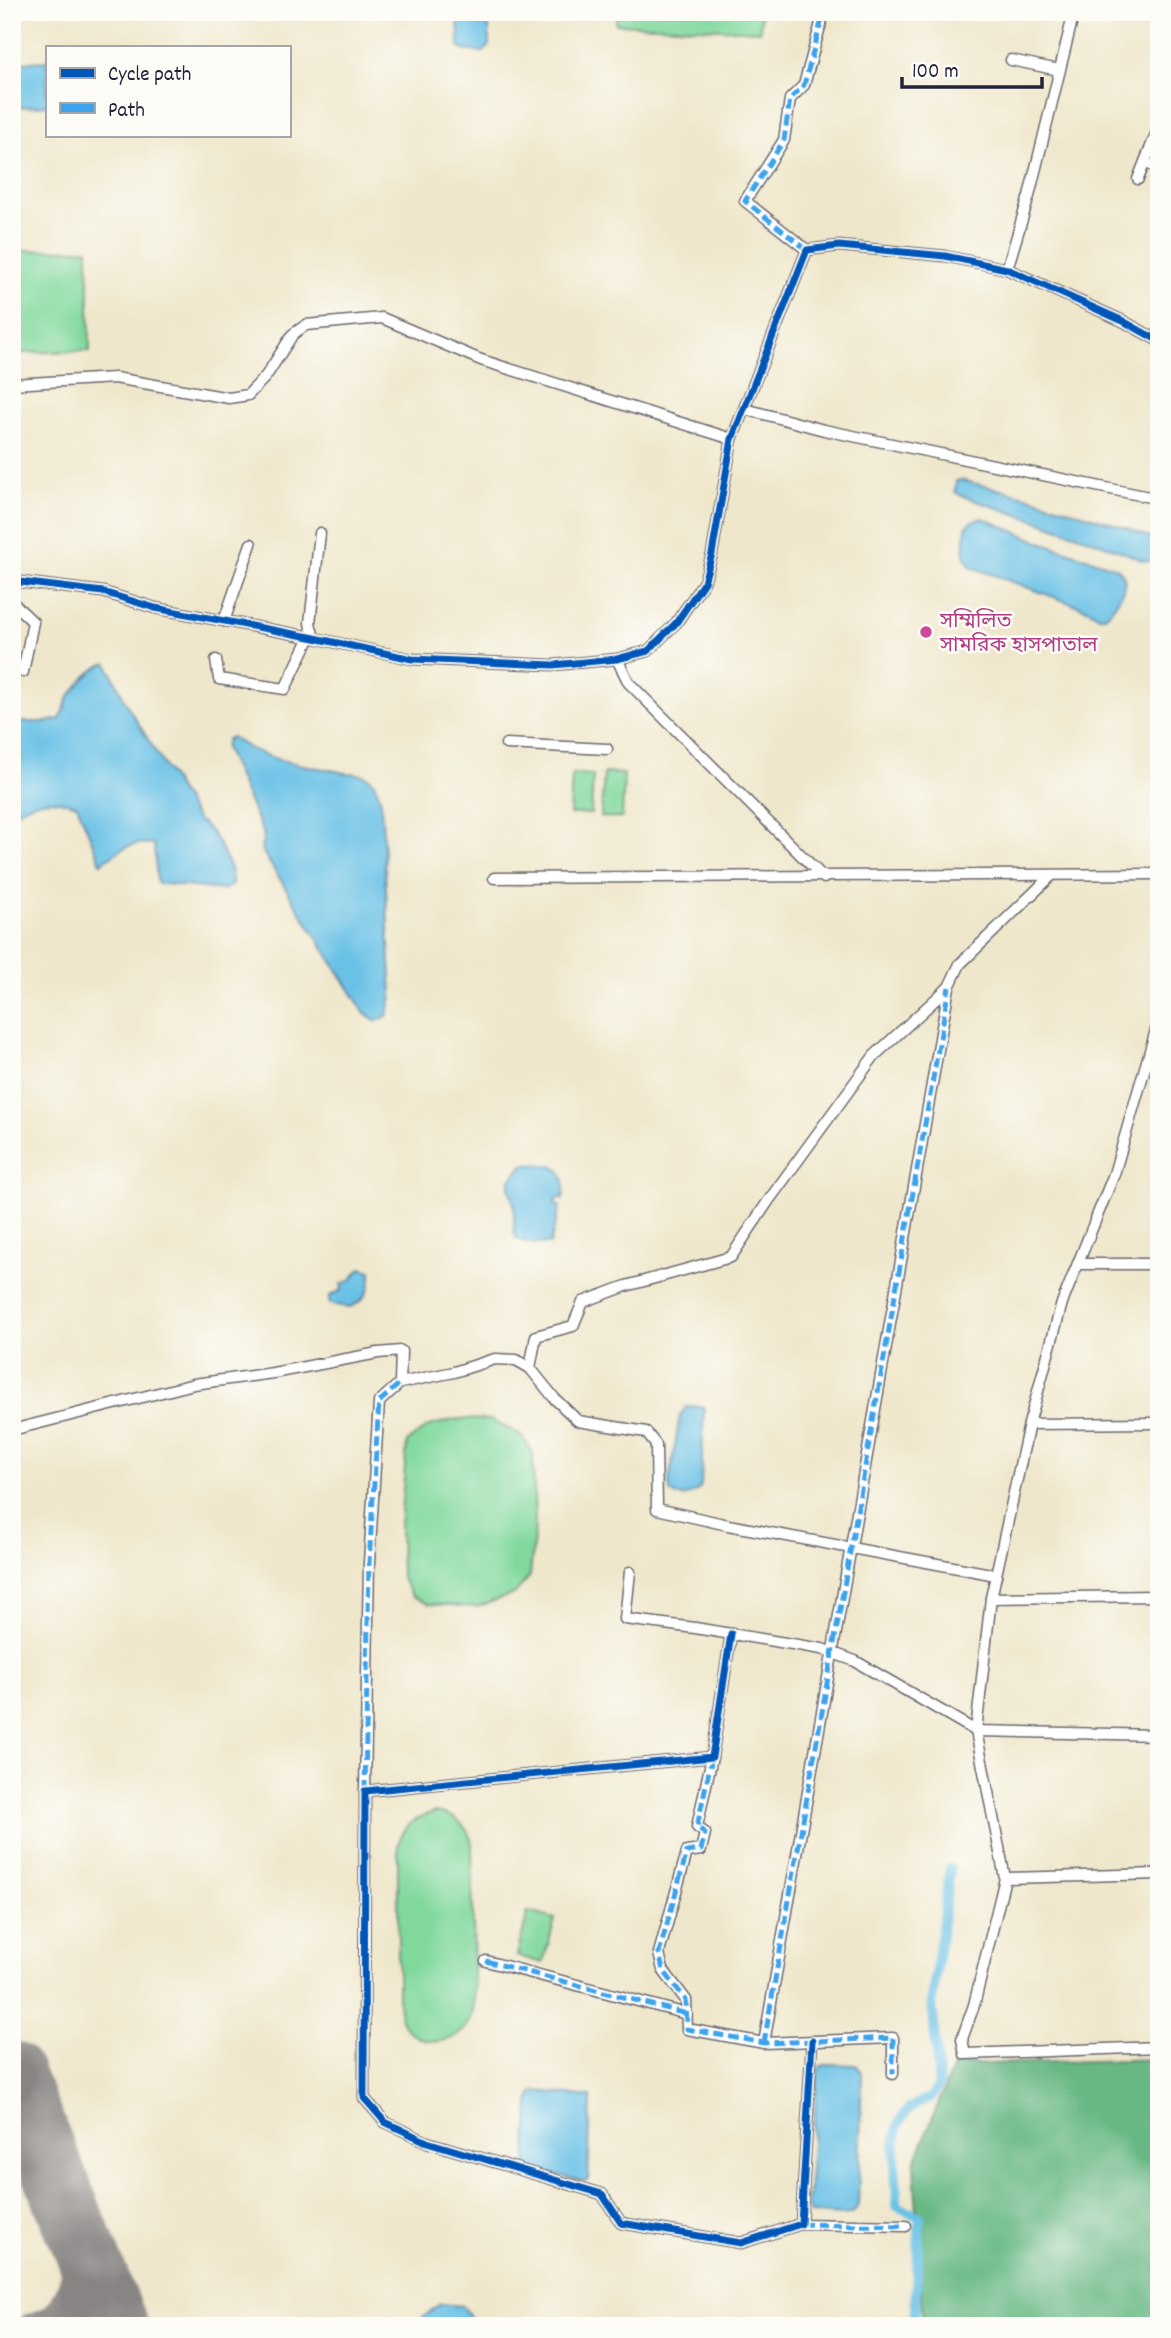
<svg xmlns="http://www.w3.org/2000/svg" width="1171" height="2338" viewBox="0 0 1171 2338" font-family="Dekko,'Noto Sans Bengali',sans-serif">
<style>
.green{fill:#80d89d;stroke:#517d6c;stroke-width:2}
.forest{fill:#68b884;stroke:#456d60;stroke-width:2}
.water{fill:#69c1e6;stroke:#467290;stroke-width:2}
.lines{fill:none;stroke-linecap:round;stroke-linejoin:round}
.canal{stroke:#69c1e6;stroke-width:10}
.taxiway{stroke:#888483;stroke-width:24}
.runway{stroke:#888483;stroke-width:63}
.street-casing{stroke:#6a676d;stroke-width:13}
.street{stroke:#fff;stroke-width:10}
.quiet{stroke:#3ea2ec;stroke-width:5;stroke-dasharray:10 5;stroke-linecap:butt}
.cycleway-casing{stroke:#fdfcf7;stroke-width:11}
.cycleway{stroke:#0057b8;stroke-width:7}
.hotel-dot{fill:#d1479c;stroke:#fdfcf7;stroke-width:2.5}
.labels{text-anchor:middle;stroke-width:5;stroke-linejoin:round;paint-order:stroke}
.hotel-label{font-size:21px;fill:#b23c85;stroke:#fdfcf7;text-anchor:start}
</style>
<rect width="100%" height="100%" fill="#fdfcf7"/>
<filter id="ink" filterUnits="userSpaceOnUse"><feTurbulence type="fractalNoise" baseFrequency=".0143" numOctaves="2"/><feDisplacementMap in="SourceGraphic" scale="14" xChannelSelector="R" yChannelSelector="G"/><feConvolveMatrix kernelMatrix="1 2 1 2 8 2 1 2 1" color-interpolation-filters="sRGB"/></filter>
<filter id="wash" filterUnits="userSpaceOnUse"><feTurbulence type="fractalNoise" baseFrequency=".00686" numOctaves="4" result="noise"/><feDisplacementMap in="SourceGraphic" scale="28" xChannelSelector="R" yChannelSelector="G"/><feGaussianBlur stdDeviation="1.57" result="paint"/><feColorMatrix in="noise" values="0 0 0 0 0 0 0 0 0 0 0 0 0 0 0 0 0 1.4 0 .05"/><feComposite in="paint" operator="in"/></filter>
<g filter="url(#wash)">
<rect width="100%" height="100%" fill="#efe7cb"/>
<g class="green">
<path d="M617,12h144l-1,19 -144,-7z"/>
<path d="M88,249l2,102 -78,2v-102z"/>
<path d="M604,773l20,1 -2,44 -21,-1z"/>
<path d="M572,774l21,1 -2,39h-21z"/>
<path d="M457,1419l34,1 31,16 11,17 2,75 -5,48 -16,18 -37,13 -48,-3 -17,-8 -11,-19 -1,-52 7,-83 22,-16z"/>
<path d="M435,1812c19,2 31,11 37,30l2,161c-1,9 -2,18 -9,25 -17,21 -54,17 -64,-9 -2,-5 -2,-12 -3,-17v-157c6,-20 17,-28 37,-33z"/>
<path d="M528,1912l27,7 -12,44 -26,-7z"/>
</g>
<path class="forest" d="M1159,2059v267h-236l-9,-162 40,-99z"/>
<g class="water">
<path d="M458,12h31v33l-5,7 -20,-2 -5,-3z"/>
<path d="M47,61v44l-35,3v-45z"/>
<path d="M961,480l65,16 104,33 29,13v15l-6,5 -11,-2c-59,-25 -120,-44 -180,-64l-7,-4 1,-11z"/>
<path d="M983,518l52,22 82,28c3,3 7,6 7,10 3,11 -11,32 -19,38h-6l-9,-6 -119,-43 -7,-12 2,-28 6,-6z"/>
<path d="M107,663l20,42 71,116c15,6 36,48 34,64l-9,5 -66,-7 -3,-39c-24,-3 -34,6 -53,19l-24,-58c-25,-7 -37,-7 -60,6l-5,-16v-65l7,-8h27l14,-3c4,-7 5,-15 9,-22 8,-12 24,-30 38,-34z"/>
<path d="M232,737c31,25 76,28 114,36 25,0 29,6 35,29l11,194 -5,20 -11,5 -12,-9 -103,-163 3,-14 -39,-87 2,-9z"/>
<path d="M523,1165c31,-2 46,0 40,34l-7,-1 -1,7 5,1 -10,38 -22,-1 -12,-5 -2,-7v-27l-5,-17 1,-6z"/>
<path d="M361,1268l10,3c1,18 -7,31 -23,37 -7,-4 -13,-1 -19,-5l1,-7 12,-6 -1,-6 9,-3z"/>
<path d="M701,1406l3,2 -3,78c-8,10 -21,14 -31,6l-1,-11 11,-65 6,-9z"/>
<path d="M832,2064l24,1 6,7 -4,133 -4,7 -9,3 -35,-2 -3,-7 11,-136 3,-4z"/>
<path d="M537,2091l54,6 -3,83 -5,1 -57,-13 3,-66 4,-9z"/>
<path d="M440,2304l23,2 8,12 1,8h-59z"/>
</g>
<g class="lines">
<path class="canal" d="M914,2326l6,-109 -23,-11c0,-23 -7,-72 6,-90 7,-10 17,-14 28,-18l8,-13 -7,-84 18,-132"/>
<g class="taxiway">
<path d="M51,2317l18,-2 25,11"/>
<path d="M29,2326c6,-3 15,-5 21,-9 22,-15 26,-58 29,-82"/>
</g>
<path class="runway" d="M12,2073l105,253"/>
</g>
</g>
<g filter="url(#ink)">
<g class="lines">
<defs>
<g id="street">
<path d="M1011,60l48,10"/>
<path d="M1145,162l14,7"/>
<path d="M1138,179l21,-52"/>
<path d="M807,250l-62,-49 39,-61 6,-41 14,-14 20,-73"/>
<path d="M1007,269l22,-73 45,-184"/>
<path d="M12,384l103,-6 114,20 19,-3 18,-19 27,-42 13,-9 76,-7 99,42 251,79"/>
<path d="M745,409l79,21 335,69"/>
<path d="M12,581l91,11 52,16 155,29 102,22 141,6 64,-6 31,-8 28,-28 28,-41 8,-28 20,-115 75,-189 32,-4 106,10 62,13 116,52 36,20"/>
<path d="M12,602l21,20 -10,50"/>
<path d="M224,621l27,-77"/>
<path d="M314,638l-4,-15 10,-90"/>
<path d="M617,659l12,24 195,195"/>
<path d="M216,660l3,19 66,10 25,-52"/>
<path d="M506,744l101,5"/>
<path d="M494,878l665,-4"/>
<path d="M1159,1020l-45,154 -52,129 -33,121 -38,174 -15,133 29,147 -31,127 -12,34 3,15 194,-7"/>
<path d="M1078,1264h81"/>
<path d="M530,1368l25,31 23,22 68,11 10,13 1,64 71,16 268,50"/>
<path d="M1029,1424l130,-1"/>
<path d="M12,1430l182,-46 79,-11 105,-20 23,-2 -1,32 54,-11 41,-13 21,1 14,8 6,-32 37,-10 10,-24 43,-16 105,-29 38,-57 105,-144 75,-69 11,-23 90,-87"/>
<path d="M630,1572l-5,47 70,9 127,21 33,12 121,70 183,4"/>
<path d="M991,1598l168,-2"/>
<path d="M731,1634l-19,123 -347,34 -1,307 21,24 42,20 175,52 19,29 120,20 60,-19 11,-183"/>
<path d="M712,1757l-15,70 8,6 -4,17 -14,2 -28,101 4,17 23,30 1,29 77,14 129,-5v36"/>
<path d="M365,1791l4,-228 10,-161 21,-19"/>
<path d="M1005,1878l154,-4"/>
<path d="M486,1961l201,53"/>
<path d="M764,2043l185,-1056"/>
<path d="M801,2224l105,2"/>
</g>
</defs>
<use href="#street" class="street-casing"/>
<use href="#street" class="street"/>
<g class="quiet">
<path d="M807,250l-62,-49 39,-61 6,-41 14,-14 20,-73"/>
<path d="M712,1757l-15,70 8,6 -4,17 -14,2 -28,101 4,17 23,30 1,29 77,14 129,-5v36"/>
<path d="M365,1791l4,-228 10,-161 21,-19"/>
<path d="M486,1961l201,53"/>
<path d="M764,2043l185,-1056"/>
<path d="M801,2224l105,2"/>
</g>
<defs>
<g id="cycleway">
<path d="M12,581l91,11 52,16 155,29 102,22 141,6 64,-6 31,-8 28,-28 28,-41 8,-28 20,-115 75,-189 32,-4 106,10 62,13 116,52 36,20"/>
<path d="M731,1634l-19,123 -347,34 -1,307 21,24 42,20 175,52 19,29 120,20 60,-19 11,-183"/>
</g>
</defs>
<use href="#cycleway" class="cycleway-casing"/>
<use href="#cycleway" class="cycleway"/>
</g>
</g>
<circle class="hotel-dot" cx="926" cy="632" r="7"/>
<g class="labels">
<g class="hotel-label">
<text x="940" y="627">সম্মিলিত<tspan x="940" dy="24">সামরিক হাসপাতাল</tspan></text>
</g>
</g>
<rect width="1171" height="2338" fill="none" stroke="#fdfcf7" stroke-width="42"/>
<rect x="46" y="46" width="245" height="91" fill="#fdfcf7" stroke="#a5a5ac" stroke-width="2"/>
<rect x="60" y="68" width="35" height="10" fill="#0057b8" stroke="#a5a5ac" stroke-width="2"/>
<text x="108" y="80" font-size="21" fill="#22223b">Cycle path</text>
<rect x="60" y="103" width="35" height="10" fill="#3ea2ec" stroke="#a5a5ac" stroke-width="2"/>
<text x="108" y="116" font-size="21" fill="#22223b">Path</text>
<path d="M902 77v10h140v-10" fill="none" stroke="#22223b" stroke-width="3.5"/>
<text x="912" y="77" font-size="21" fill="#22223b" stroke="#fdfcf7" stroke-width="5" paint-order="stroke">100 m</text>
</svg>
